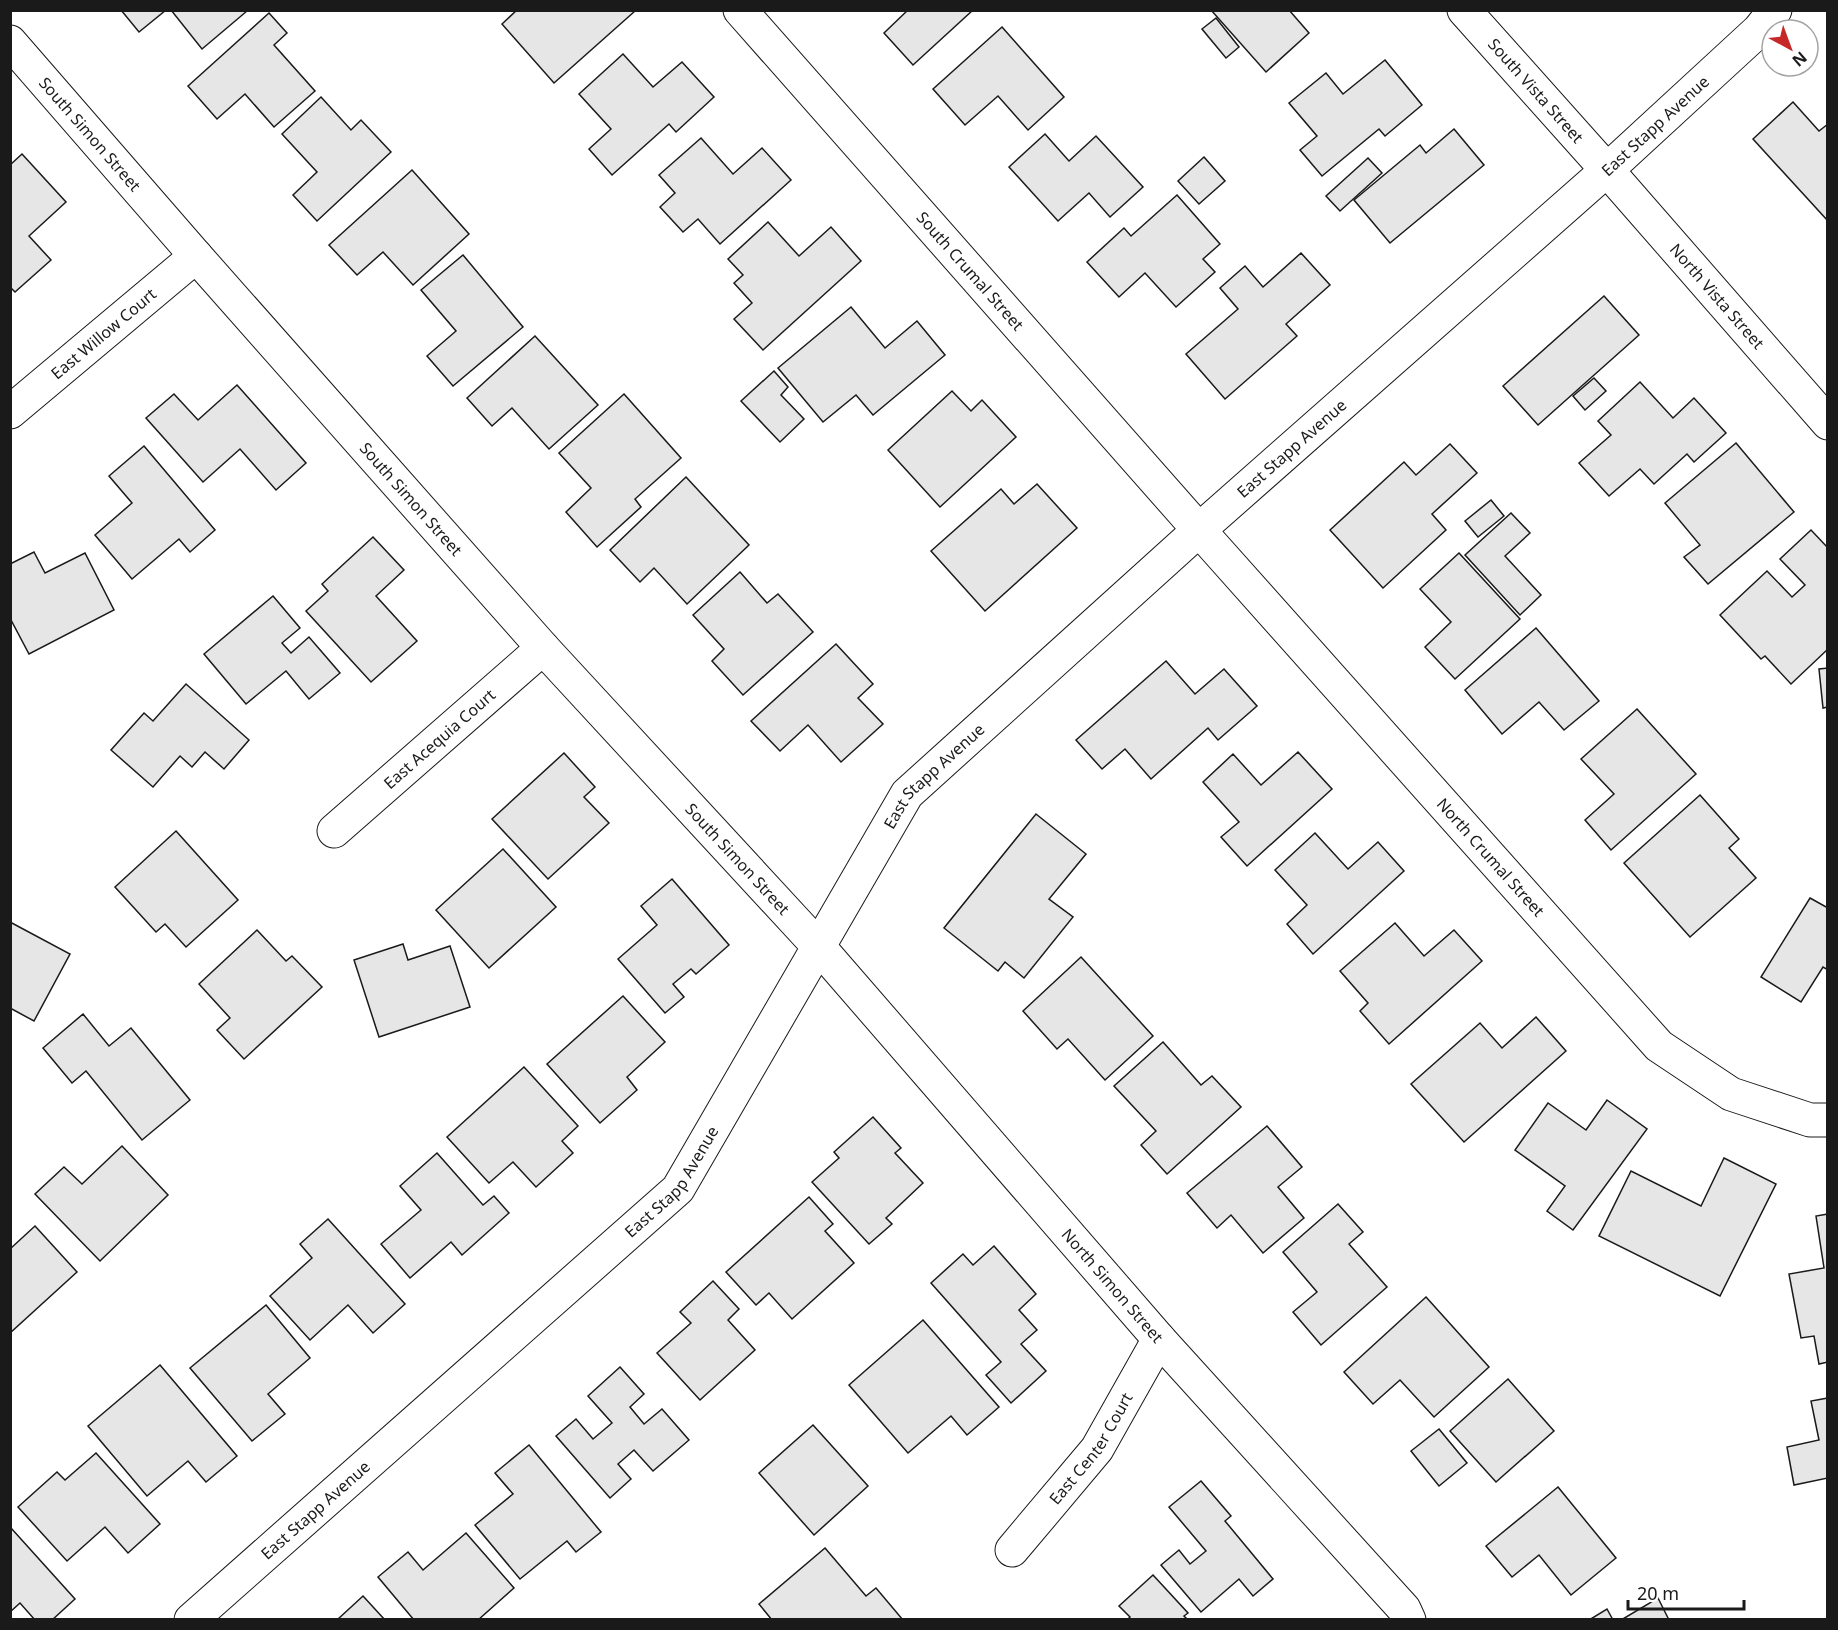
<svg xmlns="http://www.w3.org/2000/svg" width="1838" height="1630" viewBox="0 0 1838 1630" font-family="'Noto Sans',sans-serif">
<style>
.building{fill:#e6e6e6;stroke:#1a1a1a;stroke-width:1.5}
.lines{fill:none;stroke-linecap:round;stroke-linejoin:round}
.street-casing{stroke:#1a1a1a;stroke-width:35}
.street{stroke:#fff;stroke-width:33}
.labels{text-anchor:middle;stroke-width:4.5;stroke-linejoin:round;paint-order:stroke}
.street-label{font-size:16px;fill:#1a1a1a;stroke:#fff}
</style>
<rect width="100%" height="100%" fill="#fff"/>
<g class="building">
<path d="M121,10h45l-27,22z"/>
<path d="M171,10h76v1l-45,38z"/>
<path d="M517,10h117l1,1 -81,72 -52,-59z"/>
<path d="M908,10h65l-60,55 -29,-32z"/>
<path d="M1211,10h78l20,23 -43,39z"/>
<path d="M269,13l18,20 -13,12 41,46 -41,36 -29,-33 -28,25 -29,-33z"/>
<path d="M1216,18l23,29 -13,11 -24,-29z"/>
<path d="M1002,27l62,70 -36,33 -30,-34 -33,29 -32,-36z"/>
<path d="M623,54l30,33 29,-25 32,35 -38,35 -7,-8 -57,51 -23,-26 22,-20 -32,-35z"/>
<path d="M1385,60l37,45 -37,31 -6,-7 -57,47 -22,-26 17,-14 -28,-33 37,-30 17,21z"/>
<path d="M321,97l30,33 10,-10 30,32 -74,69 -24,-26 24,-23 -35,-38z"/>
<path d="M1793,102l26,29 9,-7v97l-75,-82z"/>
<path d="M1454,129l30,36 -94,78 -36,-43 66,-55 6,8z"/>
<path d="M1045,134l24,27 27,-25 47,51 -33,30 -21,-24 -31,28 -49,-54z"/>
<path d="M701,138l32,36 29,-26 29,32 -71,64 -22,-25 -15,13 -23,-25 15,-14 -16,-18z"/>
<path d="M22,154l44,48 -37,34 22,24 -36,32 -5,-5v-122z"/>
<path d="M1204,157l21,24 -26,23 -21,-23z"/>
<path d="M1368,158l14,15 -42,38 -14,-15z"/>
<path d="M412,170l57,64 -56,51 -30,-33 -26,23 -28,-30z"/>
<path d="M1177,195l43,49 -17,15 12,13 -39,35 -31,-34 -26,24 -32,-35 37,-34 7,8z"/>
<path d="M768,222l31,34 32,-29 30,34 -98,89 -29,-31 18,-16 -18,-20 9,-8 -15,-16z"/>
<path d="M1301,253l29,32 -44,39 11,12 -72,63 -39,-45 52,-45 -18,-21 25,-22 18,21z"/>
<path d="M463,255l60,72 -70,59 -26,-30 29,-25 -35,-41z"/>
<path d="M1604,296l35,39 -101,90 -35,-39z"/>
<path d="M851,307l34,41 32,-27 28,34 -72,60 -17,-20 -33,27 -45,-54z"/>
<path d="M535,336l63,69 -49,44 -37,-41 -20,18 -25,-28z"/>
<path d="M774,371l14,16 -7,8 23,24 -24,23 -39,-41z"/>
<path d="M1594,378l12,13 -21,19 -12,-14z"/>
<path d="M1640,382l33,36 21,-20 32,35 -32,29 -7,-8 -33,30 -14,-15 -31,27 -30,-33 32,-28 -13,-14z"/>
<path d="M237,385l69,78 -30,27 -36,-41 -37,33 -57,-64 28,-24 24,26z"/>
<path d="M952,391l19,20 11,-11 34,37 -76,70 -52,-57z"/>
<path d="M624,394l57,64 -46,41 6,8 -44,40 -31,-35 25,-24 -32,-35z"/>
<path d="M1736,443l58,69 -86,72 -24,-27 16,-12 -35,-42z"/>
<path d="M1450,444l27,29 -45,41 14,16 -63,58 -53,-58 74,-68 12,13z"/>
<path d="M144,446l71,84 -25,22 -11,-13 -47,40 -37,-44 37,-32 -23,-27z"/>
<path d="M686,477l63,68 -62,59 -33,-36 -14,14 -30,-32z"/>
<path d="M1037,484l40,44 -92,83 -54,-60 70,-62 13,15z"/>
<path d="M1491,500l13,16 -26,21 -13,-16z"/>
<path d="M1511,513l19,20 -25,23 36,39 -21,20 -55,-60z"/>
<path d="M1811,530l17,18v101l-37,35 -26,-28 -4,3 -41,-44 47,-44 25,26 13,-12 -25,-26z"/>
<path d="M373,537l31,33 -28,26 41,45 -46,41 -65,-71 22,-20 -6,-7z"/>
<path d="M34,552l11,21 40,-20 29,57 -85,44 -19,-36v-54z"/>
<path d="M1459,553l61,66 -65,60 -30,-32 26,-25 -31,-33z"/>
<path d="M740,572l27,31 11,-9 35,38 -70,63 -31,-34 12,-12 -31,-34z"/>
<path d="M273,596l27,32 -18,15 9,10 18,-16 31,36 -31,26 -23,-28 -40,33 -42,-50z"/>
<path d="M1536,628l63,73 -35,29 -25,-28 -37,32 -37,-44z"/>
<path d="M836,644l37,40 -15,14 25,26 -42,38 -33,-37 -28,26 -29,-30z"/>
<path d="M1166,661l29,33 29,-25 33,37 -39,34 -10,-12 -57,51 -26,-30 -23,20 -26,-29z"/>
<path d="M1828,668v39l-5,1 -4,-39z"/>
<path d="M186,684l63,56 -25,29 -19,-17 -13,15 -12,-11 -27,31 -42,-37 33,-37 9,8z"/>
<path d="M1637,709l59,65 -85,76 -26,-30 29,-26 -33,-35z"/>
<path d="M1298,752l34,37 -85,77 -26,-29 18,-15 -36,-40 30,-28 28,31z"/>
<path d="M564,753l31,34 -11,10 25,26 -61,56 -56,-60z"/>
<path d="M1700,795l39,44 -10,9 27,30 -66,59 -66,-74z"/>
<path d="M1036,814l50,40 -37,45 24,18 -49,61 -19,-16 -7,9 -54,-43z"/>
<path d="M176,831l62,69 -52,47 -21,-23 -9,8 -41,-45z"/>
<path d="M1315,833l33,36 30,-27 26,29 -91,83 -26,-30 20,-19 -32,-35z"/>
<path d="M503,849l53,58 -67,61 -53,-58z"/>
<path d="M672,879l57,66 -33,29 -5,-5 -18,15 11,13 -19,16 -47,-54 39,-34 -16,-19z"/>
<path d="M1810,898l18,10v62l-5,-3 -22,35 -40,-25z"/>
<path d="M10,922l60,32 -36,67 -24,-13z"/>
<path d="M1395,923l29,33 30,-26 28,31 -93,83 -29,-33 8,-8 -28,-32z"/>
<path d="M257,930l29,31 6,-5 30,31 -78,72 -27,-29 13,-12 -31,-34z"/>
<path d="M403,944l5,16 42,-14 20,61 -91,30 -25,-77z"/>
<path d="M1081,957l72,79 -48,44 -37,-41 -11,10 -34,-38z"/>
<path d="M623,996l42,46 -38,35 10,13 -37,33 -53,-59z"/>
<path d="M83,1014l26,32 22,-18 59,72 -48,40 -56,-69 -14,12 -29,-35z"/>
<path d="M1536,1017l30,34 -102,91 -53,-58 69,-61 22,25z"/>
<path d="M1163,1042l38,43 11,-9 29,31 -74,67 -26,-29 15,-14 -42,-45z"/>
<path d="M524,1067l54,59 -16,15 11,12 -37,34 -23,-25 -24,21 -42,-46z"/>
<path d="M1607,1100l40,29 -74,101 -26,-19 18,-25 -50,-36 33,-47 38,27z"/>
<path d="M873,1117l28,31 -6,5 28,30 -37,35 6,6 -23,20 -57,-62 27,-24 -5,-6z"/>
<path d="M1267,1126l35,41 -24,20 26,31 -41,35 -32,-38 -14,13 -30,-35z"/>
<path d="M122,1146l46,49 -68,66 -65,-67 29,-27 18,17z"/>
<path d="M437,1153l46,52 11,-9 15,17 -47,42 -11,-13 -41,36 -29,-34 40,-34 -21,-24z"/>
<path d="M1724,1158l52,26 -56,112 -121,-60 32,-65 70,35z"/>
<path d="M809,1197l24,27 -8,7 29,32 -62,56 -23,-26 -13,12 -30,-33z"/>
<path d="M1338,1204l25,28 -14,12 38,43 -66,58 -28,-33 24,-20 -34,-40z"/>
<path d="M1828,1214v148l-9,2 -5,-28 -13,2 -12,-64 35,-6 -8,-52z"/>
<path d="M328,1219l77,85 -32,29 -25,-28 -38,35 -40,-44 42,-38 -12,-14z"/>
<path d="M35,1226l42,46 -67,61v-84z"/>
<path d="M994,1246l42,48 -17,16 18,20 -16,14 25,27 -35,32 -25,-28 15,-13 -70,-79 32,-29 10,11z"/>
<path d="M713,1281l26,28 -11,11 27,30 -55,50 -43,-47 34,-30 -11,-11z"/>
<path d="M1426,1297l63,70 -55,50 -34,-37 -27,24 -29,-32z"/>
<path d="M266,1305l44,53 -42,36 17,20 -33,27 -62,-73z"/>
<path d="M923,1320l76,87 -32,28 -16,-19 -43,37 -59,-68z"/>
<path d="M160,1365l77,91 -31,26 -18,-21 -41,35 -59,-70z"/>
<path d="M620,1367l24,27 -14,13 14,17 18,-15 27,31 -36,31 -19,-21 -16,14 13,15 -21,19 -54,-62 20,-17 17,20 19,-16 -24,-27z"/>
<path d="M1508,1379l46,52 -58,51 -46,-51z"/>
<path d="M1828,1398v80l-34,7 -7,-38 32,-7 -8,-39z"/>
<path d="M813,1425l55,61 -54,49 -55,-62z"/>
<path d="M1439,1429l28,34 -28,23 -28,-35z"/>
<path d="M529,1445l72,87 -25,20 -9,-11 -47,38 -45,-54 38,-31 -18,-21z"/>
<path d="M96,1453l64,71 -32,29 -23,-26 -38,34 -49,-54 39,-35 8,8z"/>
<path d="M1201,1481l30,35 -6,5 48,58 -20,17 -14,-17 -38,33 -40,-47 18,-15 11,14 16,-13 -37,-44z"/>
<path d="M1558,1487l58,71 -45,37 -32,-40 -27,22 -26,-31z"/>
<path d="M11,1528l64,71 -23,21h-17l-15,-17 -10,9z"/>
<path d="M466,1533l48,55 -36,32h-64l-36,-43 30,-25 15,18z"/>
<path d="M825,1548l41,48 10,-8 27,32h-131l-13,-16z"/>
<path d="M1153,1575l35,38 -4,3 4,4h-61l3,-3 -11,-11z"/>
<path d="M363,1596l22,24h-48z"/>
<path d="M1658,1598l11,22h-48z"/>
<path d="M1607,1609l6,11h-24z"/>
</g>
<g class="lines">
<defs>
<g id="street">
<path id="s1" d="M740,10l459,520 460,516 72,48 79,26h18"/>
<path id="s2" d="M1464,10l143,160 221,253"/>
<path id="s3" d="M10,42l186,214 347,392 276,299 340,392 245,270 5,11"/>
<path id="s4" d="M10,412l186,-156"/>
<path id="s5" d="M334,831l209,-183"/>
<path id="s6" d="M1012,1550l85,-101 62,-110"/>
<path id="s7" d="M191,1620l487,-431 229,-395 292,-264 408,-360 152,-140 16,-20"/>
</g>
</defs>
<use href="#street" class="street-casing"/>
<use href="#street" class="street"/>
</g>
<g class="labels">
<g class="street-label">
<text dy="6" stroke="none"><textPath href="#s2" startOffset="108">South Vista Street</textPath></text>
<text dy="6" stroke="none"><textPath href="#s7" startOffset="2110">East Stapp Avenue</textPath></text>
<text dy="6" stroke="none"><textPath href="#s3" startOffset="122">South Simon Street</textPath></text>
<text dy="6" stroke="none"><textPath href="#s1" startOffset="348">South Crumal Street</textPath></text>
<text dy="6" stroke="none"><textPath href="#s2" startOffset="382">North Vista Street</textPath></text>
<text dy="6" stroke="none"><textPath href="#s4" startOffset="122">East Willow Court</textPath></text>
<text dy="6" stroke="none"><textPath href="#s7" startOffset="1624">East Stapp Avenue</textPath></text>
<text dy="6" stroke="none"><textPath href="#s3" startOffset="608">South Simon Street</textPath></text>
<text dy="6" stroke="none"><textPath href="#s5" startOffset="140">East Acequia Court</textPath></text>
<text dy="6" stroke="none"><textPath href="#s7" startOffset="1138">East Stapp Avenue</textPath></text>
<text dy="6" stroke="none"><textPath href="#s3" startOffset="1094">South Simon Street</textPath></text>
<text dy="6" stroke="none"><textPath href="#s1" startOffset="1132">North Crumal Street</textPath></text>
<text dy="6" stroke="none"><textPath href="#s7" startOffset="652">East Stapp Avenue</textPath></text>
<text dy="6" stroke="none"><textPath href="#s3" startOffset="1662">North Simon Street</textPath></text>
<text dy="6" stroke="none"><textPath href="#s6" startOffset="129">East Center Court</textPath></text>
<text dy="6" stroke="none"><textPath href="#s7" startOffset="166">East Stapp Avenue</textPath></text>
</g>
</g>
<rect width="1838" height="1630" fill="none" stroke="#1a1a1a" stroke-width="24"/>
<g transform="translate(1790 48) rotate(139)"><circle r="28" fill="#ffffff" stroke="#a3a3a3" stroke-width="1.5"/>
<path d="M0-4.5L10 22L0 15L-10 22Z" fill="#c62828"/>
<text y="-9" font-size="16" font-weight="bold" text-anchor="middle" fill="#1a1a1a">N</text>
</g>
<path d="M1628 1600v9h116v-9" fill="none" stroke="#1a1a1a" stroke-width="3"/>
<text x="1637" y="1600" font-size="18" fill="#1a1a1a" stroke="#ffffff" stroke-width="4.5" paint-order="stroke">20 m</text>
</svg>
